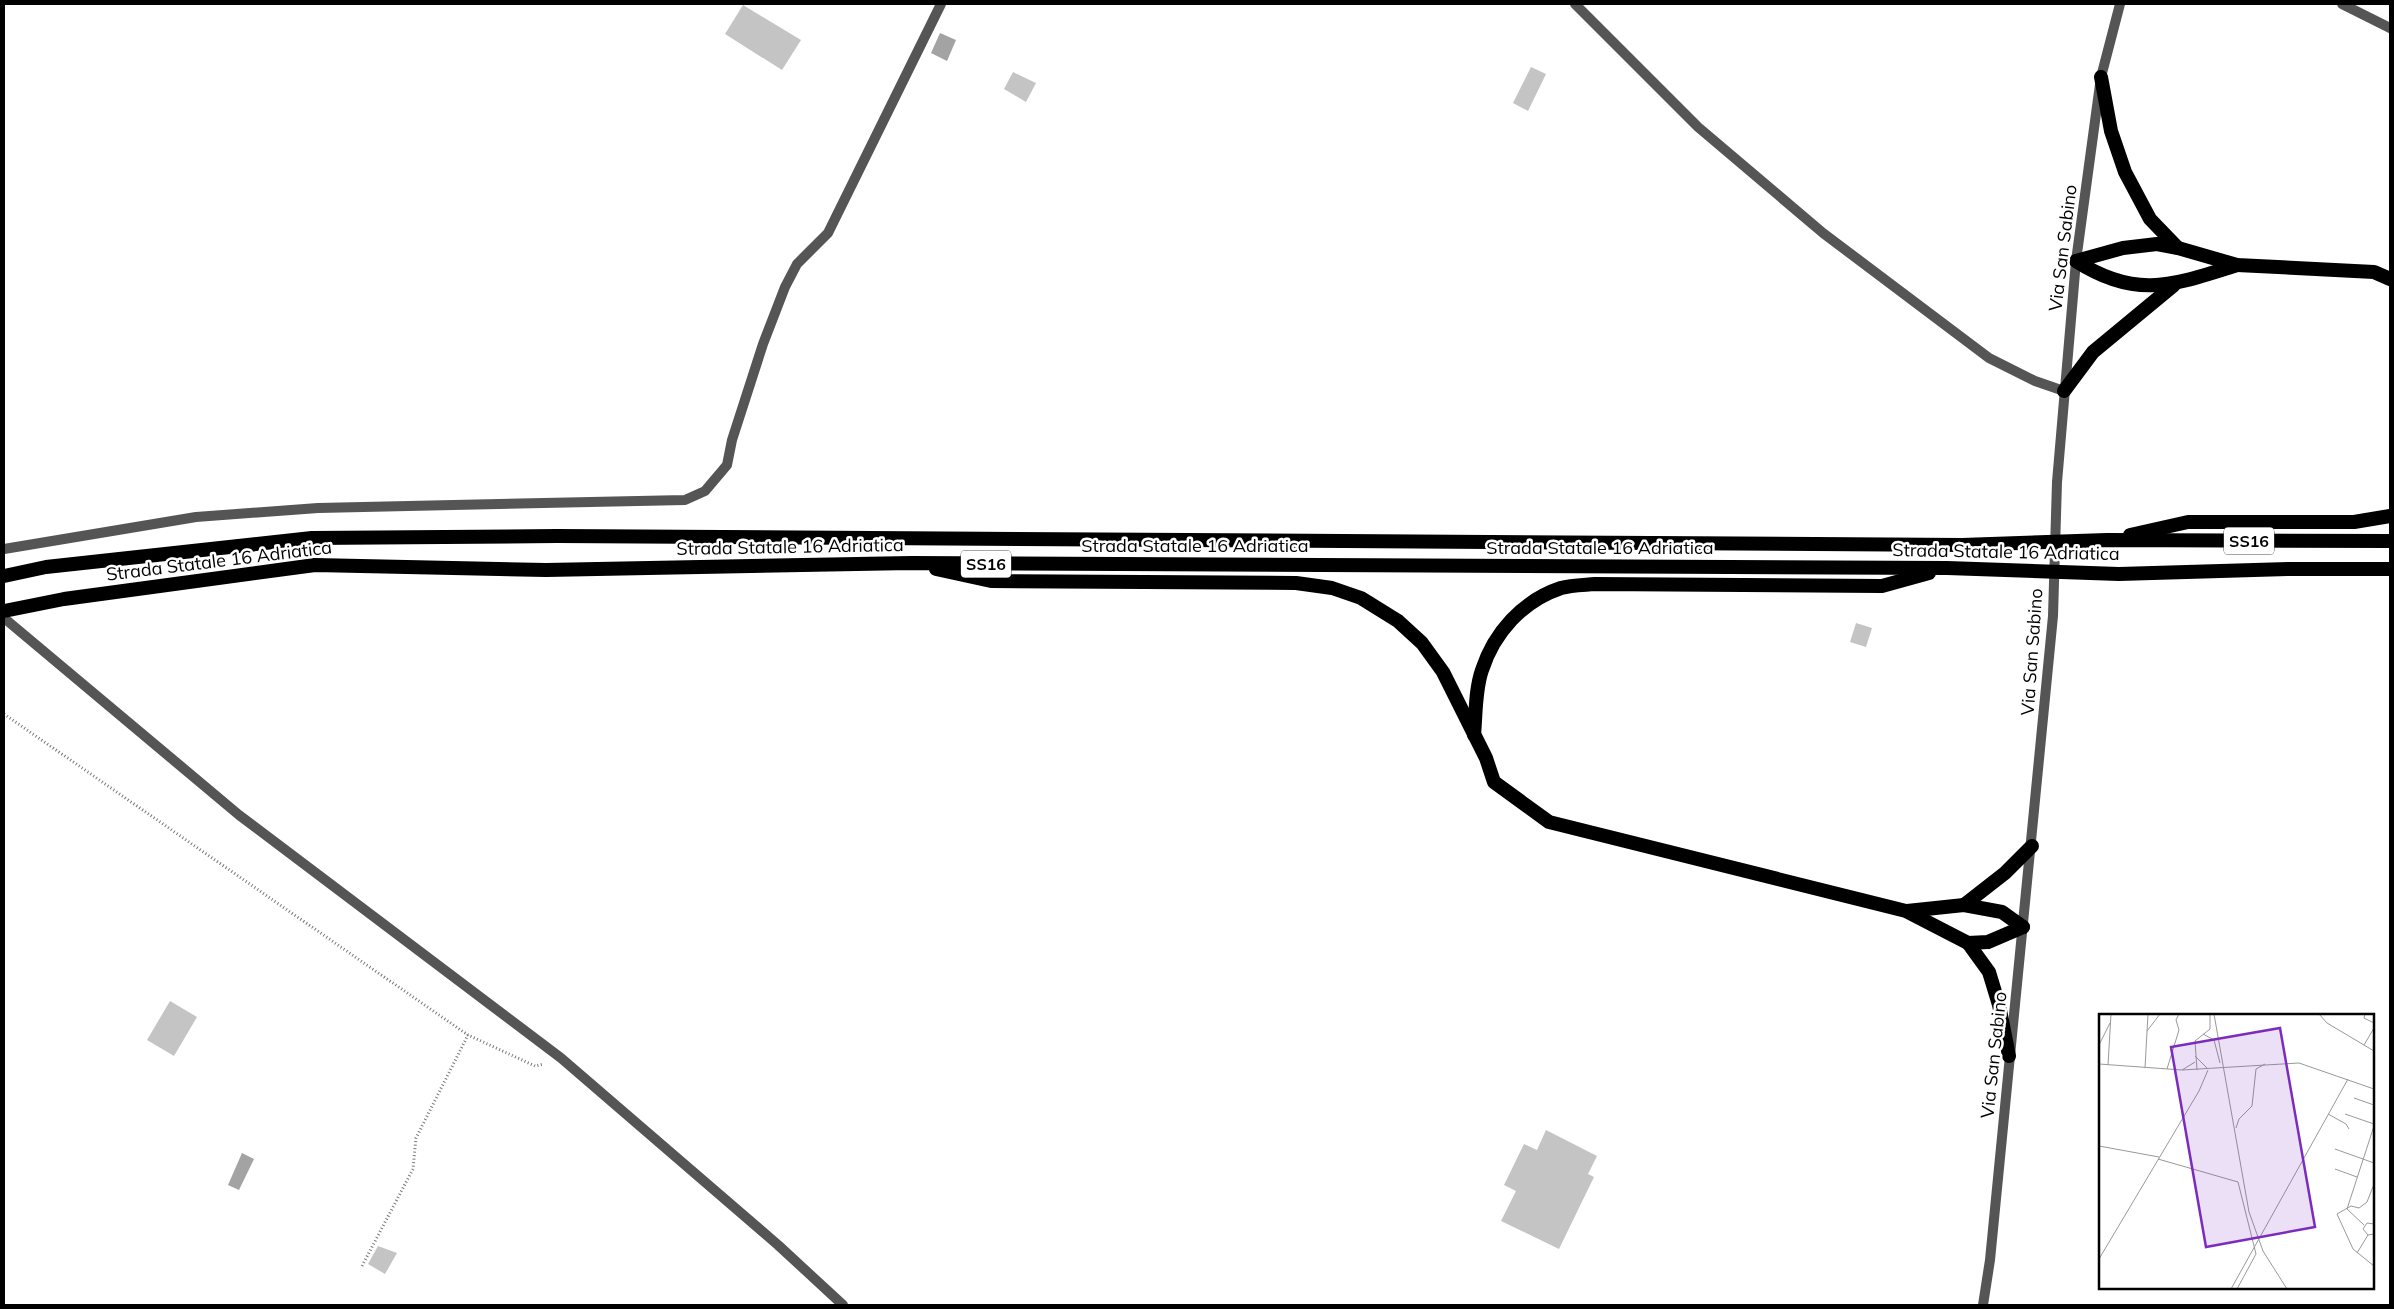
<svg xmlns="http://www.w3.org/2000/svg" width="2394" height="1309" viewBox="0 0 2394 1309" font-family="Mulish,sans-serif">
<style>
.water{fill:#a3a3a3}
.building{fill:#c4c4c4}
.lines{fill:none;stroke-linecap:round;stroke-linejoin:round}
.path{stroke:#777;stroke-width:3;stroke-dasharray:1 2.5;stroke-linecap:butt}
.minor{stroke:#555;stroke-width:10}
.tertiary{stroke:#555;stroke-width:10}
.trunk{stroke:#000;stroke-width:14}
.labels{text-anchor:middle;stroke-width:5;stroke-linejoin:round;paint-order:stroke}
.shield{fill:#fff;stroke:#4c4c4c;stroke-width:1}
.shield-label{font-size:16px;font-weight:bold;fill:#000}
.street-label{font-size:18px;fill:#000;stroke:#fff}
.inset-road{fill:none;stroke:#999;stroke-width:1}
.view{fill:#7b2cbf;fill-opacity:0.15;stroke:#7b2cbf;stroke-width:2.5}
.inset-edge{fill:none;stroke:#000;stroke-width:2.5}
</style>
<rect width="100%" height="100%" fill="#fff"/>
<g class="water">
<path d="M940,33l16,7 -9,21 -16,-8z"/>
<path d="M242,1153l12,6 -15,31 -11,-5z"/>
</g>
<g class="building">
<path d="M743,5l58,35 -19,30 -57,-36z"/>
<path d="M1531,67l15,7 -18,37 -15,-8z"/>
<path d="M1013,72l23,11 -10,19 -22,-13z"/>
<path d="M1856,623l16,5 -6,19 -16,-5z"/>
<path d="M170,1001l27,16 -23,39 -27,-16z"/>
<path d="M1546,1130l51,26 -9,18 6,3 -35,72 -58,-28 15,-30 -12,-6 20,-41 13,6z"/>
<path d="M378,1246l19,7 -12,21 -17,-10z"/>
</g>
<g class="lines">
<g class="path">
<path d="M4,714l464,321 67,31 9,-2"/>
<path d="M362,1266l51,-97 3,-31 52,-103"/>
</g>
<g class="minor">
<path d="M1575,4l123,123 125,106 166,125 46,23 29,10"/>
<path d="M2342,4l48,24"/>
<path d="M4,549l192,-32 122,-9 367,-8 20,-9 22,-26 5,-25 31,-96 22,-57 12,-23 31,-31 113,-229"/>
<path d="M4,618l235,197 322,243 217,187 65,60"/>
</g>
<path class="tertiary" d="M1983,1305l7,-45 63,-644 4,-134 19,-221 25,-184 19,-73"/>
<g class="trunk">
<path d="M2101,77l10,54 14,41 25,47 28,29"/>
<path d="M2076,261l47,-13 34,-4 21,4 59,17 137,7 16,7"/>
<path d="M2076,261c61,39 97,24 161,4"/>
<path d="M2064,391l29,-39 81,-67"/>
<path d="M2130,535l58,-13h166l36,-6"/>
<path d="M936,569l55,12 305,2 36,5 29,10 37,23 24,22 21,29 43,86 8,24 55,40 357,89 62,32 21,29 10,33 10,51"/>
<path d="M4,576l42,-9 266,-29 245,-2 1405,9 145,-5 283,1"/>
<path d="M4,611l60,-12 251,-34 231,5 365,-7 1036,5 172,6 170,-5h101"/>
<path d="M1474,735c2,-21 1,-45 8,-65 12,-37 40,-69 79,-82 10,-3 23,-3 34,-4l287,2 47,-13"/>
<path d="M1964,905l41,-32 27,-27"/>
<path d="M1907,911l57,-6 38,7 21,15"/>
<path d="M1968,943l20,-1 35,-15"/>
</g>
</g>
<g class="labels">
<g class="shield">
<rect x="2224" y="527.5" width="50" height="27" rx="4"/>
<rect x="961" y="550.5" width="50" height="27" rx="4"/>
</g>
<g class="shield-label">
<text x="2249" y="547">SS16</text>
<text x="986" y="570">SS16</text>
</g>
<g class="street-label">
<text transform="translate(2063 248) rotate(-83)" y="6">Via San Sabino</text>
<text x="1195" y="552">Strada Statale 16 Adriatica</text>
<text transform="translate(790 547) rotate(-1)" y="6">Strada Statale 16 Adriatica</text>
<text x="1600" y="554">Strada Statale 16 Adriatica</text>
<text transform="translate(2006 552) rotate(1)" y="6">Strada Statale 16 Adriatica</text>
<text transform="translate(219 561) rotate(-7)" y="6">Strada Statale 16 Adriatica</text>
<text transform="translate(2032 652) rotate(-86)" y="6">Via San Sabino</text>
<text transform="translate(1994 1055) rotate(-84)" y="6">Via San Sabino</text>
</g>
</g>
<g transform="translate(2099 1014)">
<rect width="275" height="275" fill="#fff"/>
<path class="inset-road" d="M115,0l35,198 14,39 24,38M220,0l8,9 47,28M266,0l-1,4 10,5M48,17l13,-17M104,20l11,6 6,23M0,31l11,-22M265,31l10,-17M96,42l13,13M0,50l83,6 117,-7 75,26M9,51l3,-51M46,54l3,-54M68,55l12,-39 -3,-10 3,-6M83,56l13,-8M98,56l-2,-29 15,-12v-15M255,84l20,7M229,100l18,10 3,5M246,100l29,10M137,114l3,-9 13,-13 4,-37 9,-5M0,132l60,11M236,135l39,14M59,145l80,23 18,72 -19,35M236,155l22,8M275,170l-7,18 -8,6 -8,-2 -14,8 16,35 21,17M275,210l-7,-1 -4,6 5,6 6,-1M265,211l-17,-16 27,-83M258,239l11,-18M0,245l100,-168 9,-21M132,275l117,-210"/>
<path class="view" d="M181,14l35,199 -109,20 -35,-200z"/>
<rect width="275" height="275" class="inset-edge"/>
</g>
<rect width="2394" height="1309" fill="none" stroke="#000000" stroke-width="10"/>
</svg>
